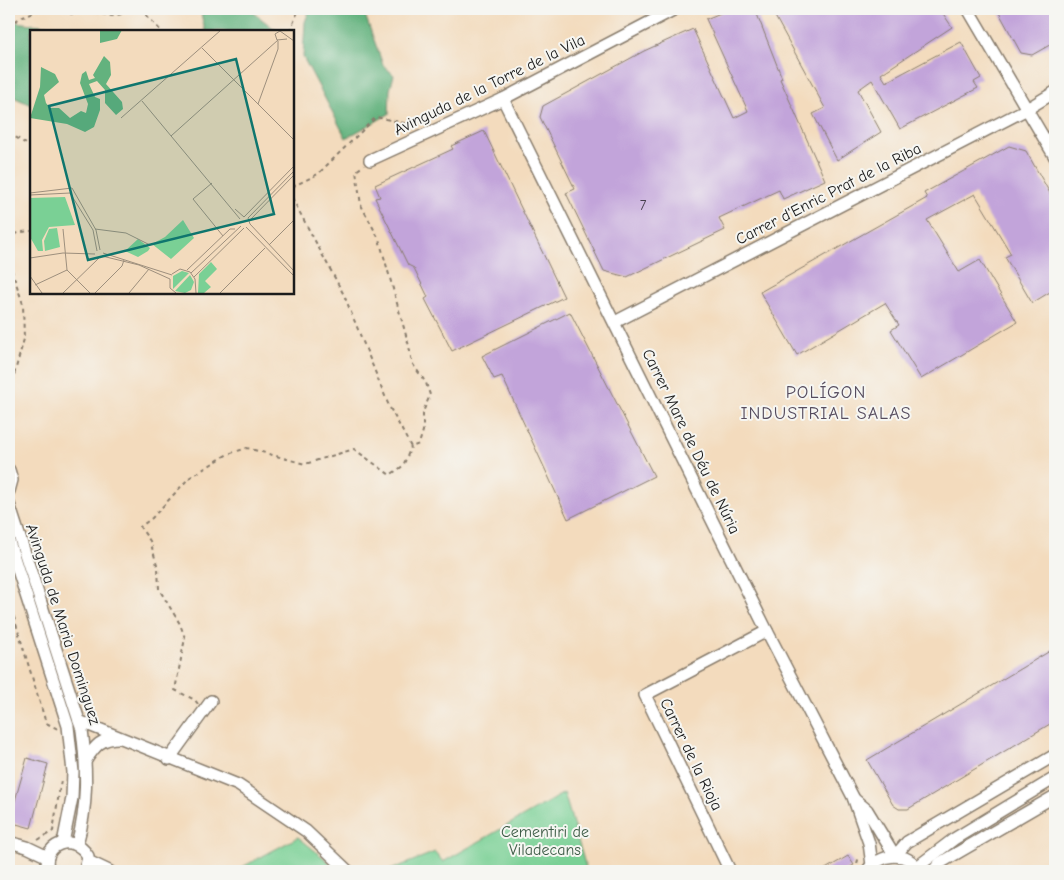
<svg xmlns="http://www.w3.org/2000/svg" width="1064" height="880" viewBox="0 0 1064 880" font-family="'Comic Neue',sans-serif">
<style>
.green{fill:#7ad095;stroke:#4b7658}
.forest{fill:#63b27e;stroke:#40674d}
.building{fill:#c2a4da}
.lines{fill:none;stroke-linecap:round;stroke-linejoin:round}
.minor-casing{stroke:#887c6c;stroke-width:14}
.path{stroke:#887c6c;stroke-width:2;stroke-dasharray:4 4;stroke-linecap:butt}
.minor{stroke:#fff;stroke-width:11}
.labels{text-anchor:middle;stroke-width:4;stroke-linejoin:round;paint-order:stroke}
.number-label{font-size:14px;fill:#463e4c}
.street-label{font-size:16px;fill:#1c1c1c;stroke:#f6f6f2}
.park-label{font-size:16px;fill:#3d5b46;stroke:#f6f6f2}
.neighbourhood-label{font-size:18px;letter-spacing:1px;fill:#564c5e;stroke:#f6f6f2}
.inset-road{fill:none;stroke:#9d8f7d;stroke-width:1}
.view{fill:#0f766e;fill-opacity:0.15;stroke:#0f766e;stroke-width:2.5}
.inset-edge{fill:none;stroke:#1c1c1c;stroke-width:2.5}
</style>
<rect width="100%" height="100%" fill="#f6f6f2"/>
<filter id="ink" filterUnits="userSpaceOnUse"><feTurbulence type="fractalNoise" baseFrequency=".02" numOctaves="2"/><feDisplacementMap in="SourceGraphic" scale="10" xChannelSelector="R" yChannelSelector="G"/><feConvolveMatrix kernelMatrix="1 2 1 2 8 2 1 2 1" color-interpolation-filters="sRGB"/></filter>
<filter id="wash" filterUnits="userSpaceOnUse"><feTurbulence type="fractalNoise" baseFrequency=".0096" numOctaves="4" result="noise"/><feDisplacementMap in="SourceGraphic" scale="20" xChannelSelector="R" yChannelSelector="G"/><feGaussianBlur stdDeviation="1.12" result="paint"/><feColorMatrix in="noise" values="0 0 0 0 0 0 0 0 0 0 0 0 0 0 0 0 0 1.4 0 .05"/><feComposite in="paint" operator="in"/></filter>
<g filter="url(#wash)">
<rect width="100%" height="100%" fill="#f3dbbd"/>
<g class="green">
<path d="M564,793l23,78h-199l47,-19 8,10z"/>
<path d="M298,837l31,25 5,9h-99z"/>
</g>
<g class="forest">
<path d="M200,9h54v4l23,18h-72z"/>
<path d="M310,9h53l20,56 11,10 -4,15 -1,24 -43,24 -43,-81 2,-35z"/>
<path d="M9,18l7,4 32,4 3,5h-20v74l-22,-10z"/>
</g>
<g id="blocks">
<g class="building">
<path d="M730,9h25l27,69 -2,1 45,101 -42,19 -4,-9 -60,28 6,12 -98,47 -23,-6 -38,-78 9,-4 -35,-72 3,-11 101,-55 49,-22 41,89 14,-7 -42,-92z"/>
<path d="M771,9h169l12,18 -71,47 5,8 75,-40 20,36 -7,4 4,6 -78,41 -28,-49 -14,10 23,42 -44,28 -24,-46 12,-6z"/>
<path d="M997,9h58v33l-23,13 -11,-2z"/>
<path d="M484,131l80,166 -112,54 -27,-52 3,-2 -14,-29 -6,-3 -33,-67 5,-1 -5,-12 78,-36 -2,-3z"/>
<path d="M1009,146l17,5 29,51v87l-23,14 -27,-46 6,-3 -36,-60 -48,26 32,52 21,-12 37,62 -96,57 -30,-49 8,-5 -14,-22 -88,52 -37,-63 167,-94 -3,-5z"/>
<path d="M570,312l84,164 -86,43 -66,-143 -8,3 -12,-23z"/>
<path d="M1055,648v73l-147,88h-9l-6,-4 -26,-45z"/>
<path d="M27,758l21,6 -17,64 -22,-6z"/>
<path d="M848,856l6,9 -11,6h-21z"/>
</g>
</g>
</g>
<g filter="url(#ink)">
<use href="#blocks" fill-opacity="0" stroke="#887c6c" stroke-width="1"/>
<g class="lines">
<defs>
<g id="minor">
<path d="M968,9l87,148"/>
<path d="M503,99l264,532 86,166 16,46 3,22"/>
<path d="M370,160l133,-61 172,-90"/>
<path d="M615,322l412,-213 28,-17"/>
<path d="M9,470l3,10 -3,11"/>
<path d="M9,504l73,226c5,39 6,76 -5,114"/>
<path d="M9,542l59,184 5,46 -1,26 -9,45"/>
<path d="M79,721l159,64 68,46 42,40"/>
<path d="M169,759l42,-58"/>
<path d="M86,760c9,-14 15,-22 33,-22"/>
<path d="M854,799l13,11 28,46 12,-14 148,-87"/>
<path d="M9,842l18,5 21,10"/>
<path d="M88,861l21,10"/>
<path d="M917,867l37,-28 101,-61"/>
<path d="M49,871c-10,-26 24,-40 39,-15l-3,15"/>
<path d="M730,871l-85,-176 122,-64"/>
<path d="M867,871c12,-17 41,-22 52,0"/>
<path d="M933,871l7,-8 115,-67"/>
</g>
</defs>
<use href="#minor" class="minor-casing"/>
<g class="path">
<path d="M55,9l14,5 22,-2 21,4 10,-2 6,-5"/>
<path d="M141,9l20,22"/>
<path d="M290,31l9,-22"/>
<path d="M9,35l2,-11 12,-8 20,-7"/>
<path d="M9,133l22,14"/>
<path d="M292,187l26,-13 58,-57 42,9"/>
<path d="M292,198l52,97 45,111 22,41 8,-3 4,-13v-19l7,-17 -4,-12 -14,-20 -3,-17 -30,-107 -18,-34 -5,-34 7,-5"/>
<path d="M9,239l1,-3 11,-4 10,-1"/>
<path d="M9,262l14,42 1,35 -15,54"/>
<path d="M9,601l37,122 12,6"/>
<path d="M198,704l-3,-4 -20,-10 10,-52 -5,-14 -21,-35 -1,-21 -8,-27 -10,-14 12,-9 37,-40 39,-24 19,-6 58,16 49,-15 36,26 13,-9 8,-19"/>
<path d="M38,840l15,-9 8,-51"/>
<path d="M855,871l4,-15"/>
</g>
<use href="#minor" class="minor"/>
</g>
</g>
<g class="labels">
<g class="number-label">
<text x="643" y="210">7</text>
</g>
<g class="street-label">
<text transform="translate(489 84) rotate(-26)" y="6">Avinguda de la Torre de la Vila</text>
<text transform="translate(828 193) rotate(-27)" y="6">Carrer d'Enric Prat de la Riba</text>
<text transform="translate(692 441) rotate(64)" y="6">Carrer Mare de Déu de Núria</text>
<text transform="translate(64 624) rotate(72)" y="6">Avinguda de Maria Dominguez</text>
<text transform="translate(692 754) rotate(64)" y="6">Carrer de la Rioja</text>
</g>
<g class="park-label">
<text x="545" y="837">Cementiri de<tspan x="545" dy="18">Viladecans</tspan></text>
</g>
<g class="neighbourhood-label">
<text x="826" y="398">POLÍGON<tspan x="826" dy="21">INDUSTRIAL SALAS</tspan></text>
</g>
</g>
<g transform="translate(30 30)">
<rect width="264" height="264" fill="#f3dbbd"/>
<path d="M35,167l10,28 -26,2 -7,13 1,11h-5l-8,-14v-39zM153,190l11,18 -23,21 -19,-15 13,-7zM27,198l3,19 -15,4 -1,-10 5,-12zM108,209l12,9 -2,3 -10,6 -13,-6zM181,232l6,7 -12,12 6,6 -7,6h-6l1,-19zM152,241l7,2 -16,16v-13zM160,245l4,7 -3,8 -6,3 -10,-2z" fill="#7ad095"/>
<path d="M70,0h22l-5,9 -17,4zM74,26l6,6 1,13 -5,9 16,18 1,7 -7,6 -11,-12v-13l-8,-9 -8,3 6,13 5,2v11l-6,17 -9,5 -18,-8 -37,-6 10,-31 1,-20 14,7 4,8 -15,13 2,8 4,5h9l11,10 11,-7 5,2 2,-9 -8,-21 2,-9 4,-3 3,9 6,-2 -2,-3z" fill="#63b27e"/>
<path class="inset-road" d="M257,9l-10,1 -2,-6 5,-3 14,10M172,18l92,92M112,71l98,118M228,74l20,-55v-8M91,88l100,-88M141,106l107,-96M182,153l-19,16 30,37M0,163l42,-5 24,42 4,20M40,163l23,37 4,21M0,165l40,-2M205,179l9,8 50,-51M218,188l2,6 44,47M218,188l46,-47M220,190l44,-45M216,197l48,49M33,199l4,41 23,23M65,199l31,4 24,12M239,215l25,-25M73,223l69,22M72,226l37,9 31,14M0,228l33,-5 32,1M157,240l43,-41h5M161,243l50,-47M142,244l8,-5 10,3 5,7 1,14M0,246l12,17M164,247l50,-49M140,249v9l6,5M5,255l32,-15M33,263l36,-35M65,263l27,-27 2,-6M99,263l20,-24M190,263l45,-45"/>
<path class="view" d="M206,29l38,155 -186,46 -39,-154z"/>
<rect width="264" height="264" class="inset-edge"/>
</g>
<rect width="1064" height="880" fill="none" stroke="#f6f6f2" stroke-width="30"/>
</svg>
